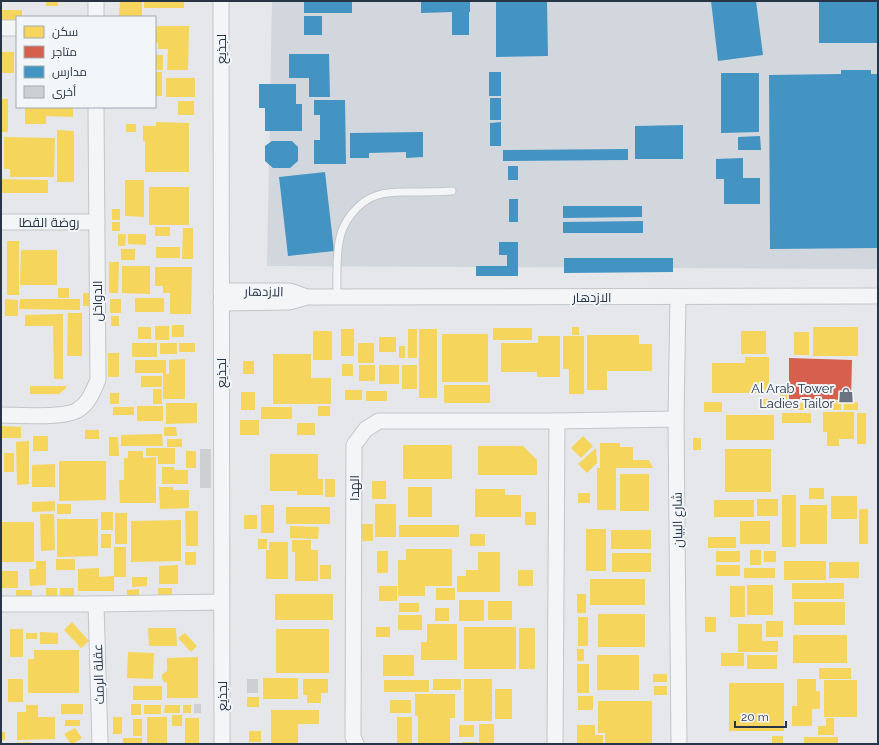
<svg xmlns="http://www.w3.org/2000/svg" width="879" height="745" viewBox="0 0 879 745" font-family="Raleway,Cairo,sans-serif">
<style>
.built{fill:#d2d7de}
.homes{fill:#f6d55c}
.shops{fill:#d6604d}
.schools{fill:#4393c3}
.building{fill:#cdd0d3}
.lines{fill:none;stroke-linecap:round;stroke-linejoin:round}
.service-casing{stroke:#c3c5c8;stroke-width:9}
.minor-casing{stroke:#c3c5c8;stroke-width:17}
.service{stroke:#f4f5f7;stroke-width:7}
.minor{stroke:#f4f5f7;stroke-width:15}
.labels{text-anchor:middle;stroke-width:4;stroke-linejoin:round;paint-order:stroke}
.street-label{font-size:13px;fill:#283547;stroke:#f3f6f9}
.poi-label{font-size:13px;fill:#283547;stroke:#f3f6f9;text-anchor:end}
</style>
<rect width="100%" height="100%" fill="#e5e7ea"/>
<path class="built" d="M272,1h606v268l-611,-3z"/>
<g class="homes">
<rect x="46" y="1" width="12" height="5"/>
<path d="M120,1h22v16h-23z"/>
<rect x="144" y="1" width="40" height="7"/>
<path d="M1,10h21v7h-5v4h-16z"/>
<path d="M155,26h34l-1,44h-21l1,-21h-10v-6h-3z"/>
<rect x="1" y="52" width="13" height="21"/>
<rect x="155" y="55" width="8" height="15"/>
<rect x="155" y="72" width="7" height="24"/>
<rect x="166" y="78" width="29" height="19"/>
<rect x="1" y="99" width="7" height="33"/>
<rect x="178" y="101" width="16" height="14"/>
<path d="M25,107h48v10l-27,-1v8h-21z"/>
<path d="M156,122l33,1v49h-44v-31h-2v-15h13z"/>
<rect x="126" y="124" width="10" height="8"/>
<path d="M57,130l17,1v51h-17z"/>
<path d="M4,137l51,1 -1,39h-44v-8h-6z"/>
<path d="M1,179l47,1v13h-47z"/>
<path d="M125,180h19v37l-19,-1z"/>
<rect x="149" y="187" width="40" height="38"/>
<rect x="112" y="209" width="8" height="11"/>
<rect x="112" y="222" width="8" height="9"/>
<rect x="155" y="227" width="15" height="9"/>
<path d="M183,228h10v31h-11z"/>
<path d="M118,234h8l-1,12h-7z"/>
<path d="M128,234h18v11l-18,-1z"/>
<rect x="7" y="241" width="12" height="54"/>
<rect x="156" y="247" width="24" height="11"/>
<rect x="121" y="249" width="14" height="11"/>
<path d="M21,250h36v35h-37z"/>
<path d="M109,262h10l-1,31h-9z"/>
<path d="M122,266h28v28l-28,-1z"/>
<path d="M155,267h37l-1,47h-21v-21h-7v-7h-8z"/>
<rect x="58" y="288" width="11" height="10"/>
<rect x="83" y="293" width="7" height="13"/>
<rect x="135" y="298" width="29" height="14"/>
<path d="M5,299l13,1v16h-13z"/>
<path d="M20,299h60v11l-61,-1z"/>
<rect x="110" y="299" width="11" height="14"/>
<path d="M68,313h14v43h-15z"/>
<path d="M63,314v65h-9l-1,-53h-28v-11z"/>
<rect x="111" y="316" width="8" height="10"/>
<rect x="172" y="325" width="12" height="12"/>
<rect x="155" y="326" width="14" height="14"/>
<rect x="138" y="327" width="13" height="12"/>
<rect x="572" y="327" width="7" height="8"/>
<rect x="813" y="327" width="45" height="29"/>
<rect x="493" y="328" width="39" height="12"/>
<rect x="341" y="329" width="13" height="27"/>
<rect x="408" y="329" width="9" height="29"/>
<rect x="419" y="329" width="18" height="69"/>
<rect x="313" y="331" width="19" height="29"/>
<rect x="741" y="331" width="25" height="23"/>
<rect x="794" y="332" width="15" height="23"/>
<rect x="442" y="334" width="46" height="48"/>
<path d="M587,335h52v9h13v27h-45v19h-20z"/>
<path d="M538,336h22v41h-23v-5h-36v-29h37z"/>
<path d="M563,336h21v58h-15v-25h-6z"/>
<rect x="379" y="337" width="17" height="15"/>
<rect x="132" y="343" width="25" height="14"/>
<rect x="160" y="343" width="17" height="11"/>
<rect x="179" y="343" width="16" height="9"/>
<rect x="358" y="343" width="16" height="20"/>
<rect x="399" y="346" width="6" height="12"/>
<rect x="108" y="353" width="11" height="24"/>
<path d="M273,354h38v24h20v26h-58z"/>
<path d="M745,357h24v36h-57v-30h33z"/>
<path d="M185,359v40h-22v-26h-28v-13h31v14h3v-14z"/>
<rect x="243" y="361" width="11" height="13"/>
<rect x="342" y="364" width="11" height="12"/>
<rect x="359" y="365" width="16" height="16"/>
<rect x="379" y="365" width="20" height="19"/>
<rect x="402" y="365" width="15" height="24"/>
<rect x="141" y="376" width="21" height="11"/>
<rect x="444" y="385" width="46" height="18"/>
<rect x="780" y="385" width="7" height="22"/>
<path d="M30,386h36v2l-7,6h-29z"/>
<rect x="153" y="389" width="9" height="15"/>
<rect x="345" y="390" width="17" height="10"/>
<rect x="366" y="391" width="21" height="10"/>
<rect x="241" y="392" width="14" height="18"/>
<rect x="110" y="393" width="9" height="11"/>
<rect x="759" y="399" width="14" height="11"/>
<rect x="823" y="401" width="18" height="9"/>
<rect x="704" y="402" width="18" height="10"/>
<rect x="844" y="402" width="14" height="8"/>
<path d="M166,403h31v20l-31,1z"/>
<rect x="790" y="403" width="29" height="7"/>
<rect x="137" y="406" width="26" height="15"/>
<rect x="318" y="406" width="12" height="10"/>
<rect x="113" y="407" width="21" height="8"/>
<rect x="261" y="407" width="31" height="12"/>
<path d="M823,412h31v27h-15v7h-12v-14h-4z"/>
<rect x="782" y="413" width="29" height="10"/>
<rect x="857" y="413" width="9" height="31"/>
<rect x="726" y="415" width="48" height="25"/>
<rect x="240" y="420" width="19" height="15"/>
<rect x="297" y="423" width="18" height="12"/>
<path d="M1,426l20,1v11h-20z"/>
<path d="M164,427h12l1,9h-13z"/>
<rect x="85" y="430" width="14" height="9"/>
<path d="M162,434l1,12h-42v-11z"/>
<rect x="33" y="436" width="15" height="15"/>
<path d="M583,436l10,10 -12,12 -10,-10z"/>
<path d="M109,437h9l1,19h-10z"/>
<rect x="693" y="438" width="8" height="12"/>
<rect x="167" y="439" width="15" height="8"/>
<path d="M29,441v43l-12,1 -1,-43z"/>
<path d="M600,443h20v4h13v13h16l4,8h-53z"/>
<rect x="403" y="445" width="49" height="34"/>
<path d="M478,446h45l14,14v15h-59z"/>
<path d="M146,448h29v16h-17v-8h-12z"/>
<path d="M596,448l1,15 -10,10 -9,-9z"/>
<rect x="725" y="449" width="46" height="43"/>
<path d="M128,451h15v7l13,-1v46h-36l-1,-23h5v-22h4z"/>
<rect x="186" y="451" width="10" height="17"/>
<rect x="4" y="453" width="10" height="19"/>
<path d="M270,454h48v25h5v16h-26v-4h-27z"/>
<path d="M59,461h47v39l-47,1z"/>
<path d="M55,464v23h-23v-22z"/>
<path d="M162,467h12v3h14v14h-26z"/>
<rect x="597" y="468" width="19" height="42"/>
<rect x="620" y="474" width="29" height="37"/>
<rect x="325" y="479" width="10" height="18"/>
<rect x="372" y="481" width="14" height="18"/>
<path d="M159,487h14v3h16v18l-29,1z"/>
<rect x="408" y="487" width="24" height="30"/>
<rect x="809" y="488" width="15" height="11"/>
<path d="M475,489h30v6h16v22h-46z"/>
<rect x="578" y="493" width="12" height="10"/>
<rect x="782" y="495" width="14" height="52"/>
<rect x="831" y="496" width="26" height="23"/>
<rect x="757" y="499" width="21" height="17"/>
<rect x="714" y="500" width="40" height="17"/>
<path d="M55,501v10l-23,1v-10z"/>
<rect x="57" y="504" width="14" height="10"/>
<rect x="375" y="504" width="21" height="33"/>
<rect x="261" y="505" width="13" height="28"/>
<rect x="800" y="505" width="27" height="39"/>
<rect x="286" y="507" width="44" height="17"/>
<rect x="859" y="509" width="9" height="35"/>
<path d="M185,511h13v35h-12z"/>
<rect x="101" y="512" width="12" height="18"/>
<rect x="525" y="512" width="11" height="13"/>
<rect x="115" y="513" width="12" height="31"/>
<path d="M40,514h14l1,36 -14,1z"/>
<rect x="244" y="515" width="13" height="14"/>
<path d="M57,519h41v37l-41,1z"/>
<path d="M181,520v41l-50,1v-41z"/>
<rect x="740" y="521" width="30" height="23"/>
<rect x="1" y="522" width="33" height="40"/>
<rect x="360" y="524" width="13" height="17"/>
<rect x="399" y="525" width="60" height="12"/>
<path d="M290,526l29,1 -1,12 -28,-1z"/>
<rect x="586" y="529" width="20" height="42"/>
<rect x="611" y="530" width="40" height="19"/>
<rect x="101" y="534" width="10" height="14"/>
<rect x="470" y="534" width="15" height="12"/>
<rect x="708" y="537" width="28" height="11"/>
<rect x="258" y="539" width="9" height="10"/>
<path d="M292,540h19v10h7v31h-23v-29h-3z"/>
<path d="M269,542h19v37h-22v-29h3z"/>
<rect x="114" y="547" width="12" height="30"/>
<path d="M406,549h46v37h-27v10h-27v-36h8z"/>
<rect x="750" y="550" width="11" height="15"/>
<rect x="377" y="551" width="11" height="22"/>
<rect x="716" y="551" width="24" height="11"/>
<rect x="764" y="551" width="12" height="11"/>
<rect x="185" y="552" width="11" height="13"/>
<path d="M478,552h22v40h-43v-16h9v-6h12z"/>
<rect x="612" y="553" width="39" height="19"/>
<rect x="56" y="559" width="19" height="11"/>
<path d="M36,561h10v24l-16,1 -1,-17h7z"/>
<rect x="784" y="561" width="42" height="19"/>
<rect x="829" y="562" width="30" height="16"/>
<path d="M178,565v19h-19v-18z"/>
<rect x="320" y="565" width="11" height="14"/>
<rect x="716" y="565" width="24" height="11"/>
<path d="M99,568v9l15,-1v15h-36v-22z"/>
<rect x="744" y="568" width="31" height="10"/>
<rect x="518" y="570" width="15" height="16"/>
<rect x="1" y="571" width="17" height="17"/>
<path d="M132,577h15v9l-15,1z"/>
<rect x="590" y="579" width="55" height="26"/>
<rect x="792" y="583" width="52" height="16"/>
<rect x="747" y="585" width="26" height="30"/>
<rect x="379" y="586" width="18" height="15"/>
<rect x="730" y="586" width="15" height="31"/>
<rect x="46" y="588" width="11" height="9"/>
<rect x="60" y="588" width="14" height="11"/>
<path d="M158,588h14v9l-14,1z"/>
<rect x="436" y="588" width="19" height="12"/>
<path d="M139,589v11h-12v-10z"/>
<rect x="16" y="590" width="16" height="8"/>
<rect x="275" y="594" width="58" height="26"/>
<rect x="577" y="594" width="9" height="19"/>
<rect x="459" y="600" width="25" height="21"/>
<rect x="488" y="601" width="24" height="19"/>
<rect x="794" y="602" width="51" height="23"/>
<rect x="399" y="603" width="20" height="9"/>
<rect x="435" y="608" width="14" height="13"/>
<rect x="598" y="614" width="47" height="33"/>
<rect x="398" y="615" width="24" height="15"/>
<rect x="578" y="617" width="10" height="29"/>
<rect x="705" y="617" width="11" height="15"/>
<rect x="766" y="621" width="17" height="16"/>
<path d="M72,622l17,19 -8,7 -17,-18z"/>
<path d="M427,624h30v36h-36v-18h6z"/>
<path d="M738,624h24v17h16v11h-40z"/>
<rect x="376" y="627" width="14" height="10"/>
<rect x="464" y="627" width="52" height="42"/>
<path d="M148,628h28l1,18h-28z"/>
<rect x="519" y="628" width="16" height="41"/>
<rect x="10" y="629" width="13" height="28"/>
<rect x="276" y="629" width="53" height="44"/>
<path d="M40,632l18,1v11h-18z"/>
<rect x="26" y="633" width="11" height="6"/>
<path d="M185,633l12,13 -6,6 -13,-14z"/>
<rect x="793" y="635" width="54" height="28"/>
<rect x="577" y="649" width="7" height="12"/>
<path d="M34,650h45v43h-51v-34h6z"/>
<path d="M128,652l26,1 -1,26 -26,-1z"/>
<rect x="721" y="653" width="23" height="13"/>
<rect x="383" y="655" width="31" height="21"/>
<rect x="597" y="655" width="42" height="35"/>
<rect x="747" y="655" width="30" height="14"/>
<path d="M198,657v41h-31v-15l-3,-1 -2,-3v-4l2,-2 3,-2v-13z"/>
<rect x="577" y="664" width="12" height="29"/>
<rect x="819" y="668" width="32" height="11"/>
<rect x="653" y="674" width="14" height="8"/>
<rect x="263" y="678" width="35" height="21"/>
<rect x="8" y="679" width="15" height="23"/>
<path d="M303,679h25v14h-7v10h-14v-8h-4z"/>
<rect x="433" y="679" width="28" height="11"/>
<rect x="464" y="679" width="28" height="42"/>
<path d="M797,679h19v12h4v18h-8v17h-20v-20h5z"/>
<rect x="384" y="680" width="45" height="12"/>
<rect x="824" y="680" width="33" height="37"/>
<rect x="729" y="683" width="55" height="48"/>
<rect x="133" y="686" width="29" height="14"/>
<rect x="654" y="686" width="13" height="9"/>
<rect x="495" y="689" width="17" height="30"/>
<path d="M415,694h40v24h-5v26h-32v-28h-3z"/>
<rect x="578" y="696" width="15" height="14"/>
<rect x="247" y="697" width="12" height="10"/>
<rect x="390" y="700" width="21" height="13"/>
<path d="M598,701h54v42l-47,1v-11h-7z"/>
<rect x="61" y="704" width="22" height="10"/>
<rect x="131" y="704" width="10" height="11"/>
<path d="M26,705h12v12h17v22l-38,1v-28h9z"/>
<rect x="144" y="705" width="17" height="9"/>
<path d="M165,705h15v8h-16z"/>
<rect x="183" y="705" width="8" height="8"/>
<path d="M271,710h48v14h-21v20h-27z"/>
<rect x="172" y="715" width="10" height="11"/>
<rect x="113" y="717" width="9" height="17"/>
<rect x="147" y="717" width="20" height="27"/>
<rect x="397" y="717" width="15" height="27"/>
<rect x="185" y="718" width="14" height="26"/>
<path d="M826,718h8v17h-16v-9h8z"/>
<rect x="133" y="719" width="9" height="17"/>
<rect x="65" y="720" width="15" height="6"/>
<rect x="479" y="724" width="15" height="20"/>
<rect x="459" y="725" width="15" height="12"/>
<path d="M577,725h18v10h8v9h-26z"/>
<path d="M75,728l7,10 -9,6h-2l-7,-10z"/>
<rect x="249" y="731" width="12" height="11"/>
<rect x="1" y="732" width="4" height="8"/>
<rect x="772" y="736" width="11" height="8"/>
<rect x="804" y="737" width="34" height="7"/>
<rect x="123" y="738" width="19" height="6"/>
<path d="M31,742v2h-18v-1z"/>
<rect x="462" y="742" width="15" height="2"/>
</g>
<path class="shops" d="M789,358l63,2 -1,40 -62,-1z"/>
<g class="schools">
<rect x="304" y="1" width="48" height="12"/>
<path d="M421,1h49v11h-1v23h-17v-23l-31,1z"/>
<path d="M496,1h51l1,55 -52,1z"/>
<path d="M711,1h45l7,54 -45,6z"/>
<rect x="819" y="1" width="59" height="42"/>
<rect x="304" y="16" width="18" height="19"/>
<path d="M289,54h40l1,43h-21v-19h-20z"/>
<path d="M841,70h30v4h7v174l-108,1 -1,-174 72,-1z"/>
<rect x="489" y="72" width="12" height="24"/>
<path d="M721,73h38v59l-38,1z"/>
<path d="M259,84h37v20h6v27h-37v-23h-6z"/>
<rect x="490" y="98" width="11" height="22"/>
<path d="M314,100h31l1,64h-32v-24h6v-25h-6z"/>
<path d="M501,122v24h-11v-23z"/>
<path d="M683,125v34h-48v-33z"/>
<path d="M423,132v25l-17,1v-6l-37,1v5h-19v-25z"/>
<path d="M760,136l1,14h-23v-13z"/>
<path d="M272,141h20l6,6v14l-8,7h-17l-8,-7v-15z"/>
<path d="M628,149v11l-125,1v-11z"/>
<path d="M743,158v20h17v26h-36v-25h-8v-20z"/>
<rect x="508" y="166" width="10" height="14"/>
<path d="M325,172l9,79 -46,5 -9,-79z"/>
<rect x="509" y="199" width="9" height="23"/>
<path d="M563,206h79v11l-79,1z"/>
<path d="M643,221v12h-80v-11z"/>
<path d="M499,242h19v34h-42v-10h31v-11h-8z"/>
<path d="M564,258h109v14l-109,1z"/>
</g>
<g class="building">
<rect x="200" y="449" width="11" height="39"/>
<rect x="247" y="679" width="11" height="14"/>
<rect x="194" y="704" width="7" height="9"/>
</g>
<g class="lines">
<defs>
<path id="service" d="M337,297c0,-18 -1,-37 2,-55 3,-20 19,-41 39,-47 9,-3 19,-3 28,-3 15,0 31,0 46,-1"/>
<g id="minor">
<path d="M96,1v16"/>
<path d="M221,1l1,743"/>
<path d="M1,28h16"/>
<path d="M1,222h96"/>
<path d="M221,291h69l14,5"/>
<path d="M678,297l-2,122 3,325"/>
<path d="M221,303l68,-1 18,-5 571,-1"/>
<path d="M1,415c17,0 66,4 78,-6 10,-6 14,-18 19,-29l-2,-273"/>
<path d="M1,604h95l4,140"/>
<path d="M96,604l125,-2"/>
<path d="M356,744l-3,-7 1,-292 12,-16 13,-8h178l119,-2"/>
<path d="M555,744l2,-323"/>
</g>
</defs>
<use href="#service" class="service-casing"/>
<use href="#minor" class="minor-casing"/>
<use href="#service" class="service"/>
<use href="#minor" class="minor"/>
</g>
<defs>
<symbol id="shop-bare" viewBox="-9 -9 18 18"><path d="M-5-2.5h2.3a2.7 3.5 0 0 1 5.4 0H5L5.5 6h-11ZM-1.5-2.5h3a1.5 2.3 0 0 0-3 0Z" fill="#6a7380" stroke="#f3f6f9" stroke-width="2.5" paint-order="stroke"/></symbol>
</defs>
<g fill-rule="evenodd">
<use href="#shop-bare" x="835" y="384" width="22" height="22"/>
</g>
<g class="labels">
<g class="street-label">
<text transform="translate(221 49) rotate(-90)" y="5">لجذيع</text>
<text x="49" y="227">روضة القطا</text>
<text transform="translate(264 291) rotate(1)" y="5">الازدهار</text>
<text x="592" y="302">الازدهار</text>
<text transform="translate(97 301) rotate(-90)" y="5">الدواخل</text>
<text transform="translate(221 373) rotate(-90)" y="5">لجذيع</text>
<text transform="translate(354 488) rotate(-90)" y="5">الهدا</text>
<text transform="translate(677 520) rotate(-91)" y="5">شارع البيان</text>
<text transform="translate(98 674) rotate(-92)" y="5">عقلة الرمث</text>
<text transform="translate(222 696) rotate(-90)" y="5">لجذيع</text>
</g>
<g class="poi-label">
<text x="834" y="393">Al Arab Tower<tspan x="834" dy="15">Ladies Tailor</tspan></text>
</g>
</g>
<rect width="879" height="745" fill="none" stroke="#283547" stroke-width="4"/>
<rect x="16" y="16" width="140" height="92" fill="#f3f6f9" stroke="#a2a9b2"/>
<rect x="24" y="26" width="20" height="12" fill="#f6d55c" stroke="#a2a9b2"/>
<text x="52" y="36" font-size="12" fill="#283547">سكن</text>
<rect x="24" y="46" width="20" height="12" fill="#d6604d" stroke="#a2a9b2"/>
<text x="52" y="56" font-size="12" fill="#283547">متاجر</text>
<rect x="24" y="66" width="20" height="12" fill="#4393c3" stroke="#a2a9b2"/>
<text x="52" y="76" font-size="12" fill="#283547">مدارس</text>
<rect x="24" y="86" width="20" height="12" fill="#cdd0d3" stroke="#a2a9b2"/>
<text x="52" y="96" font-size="12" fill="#283547">أخرى</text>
<path d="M735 721v6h51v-6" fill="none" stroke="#283547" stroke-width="2"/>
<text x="741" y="721" font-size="12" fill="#283547" stroke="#f3f6f9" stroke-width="3" paint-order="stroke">20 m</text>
</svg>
